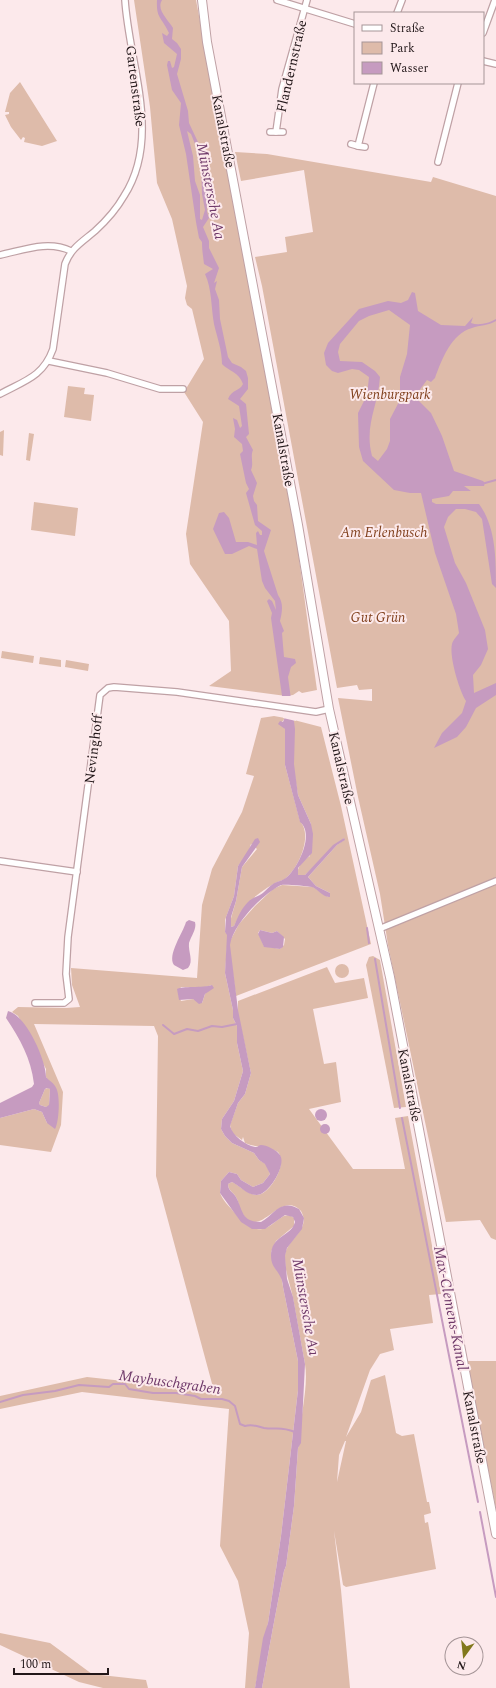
<svg xmlns="http://www.w3.org/2000/svg" width="496" height="1688" viewBox="0 0 496 1688" font-family="Spectral,serif">
<style>
.green{fill:#debbaa;fill-rule:evenodd}
.water{fill:#c69bc0;fill-rule:evenodd}
.pier{fill:#fce9eb}
.lines{fill:none;stroke-linecap:round;stroke-linejoin:round}
.stream{stroke:#c69bc0;stroke-width:2}
.street-casing{stroke:#bfa1a5;stroke-width:8}
.secondary-casing{stroke:#bfa1a5;stroke-width:10}
.street{stroke:#fff;stroke-width:5.5}
.secondary{stroke:#fff;stroke-width:8}
.labels{text-anchor:middle;stroke-width:4;stroke-linejoin:round;paint-order:stroke}
.street-label{font-size:14px;fill:#221719;stroke:#fce9eb}
.park-label{font-size:14px;font-style:italic;fill:#81401d;stroke:#fce9eb}
.water-label{font-size:15px;font-style:italic;fill:#6e3869;stroke:#fce9eb}
</style>
<rect width="100%" height="100%" fill="#fce9eb"/>
<g class="green">
<path d="M134,0h62l95,505c10,62 17,123 26,185l-15,3 -3,-2 -6,4 -7,1 -77,-10 22,-15 -2,-50 -39,-57 -4,-30 17,-112 -19,-30 20,-33 -12,-50 -5,-4 -2,-7 2,-12 -15,-67 -15,-36 -7,-76z"/>
<path d="M20,82l37,59 -15,5 -18,-4 1,-4 -2,-1 -2,3 -10,-13 -6,-12 4,-1v-2h-4l5,-19z"/>
<path d="M235,152l32,2 164,28 2,-5 63,19v1044l-5,-2 -11,-18 -34,2 -58,-277 -8,-51 -22,-97 -20,-99 34,3v-12l-13,1 -2,-5 -20,3 -75,-402 -7,-29 32,-5 -2,-15 28,-5 -9,-62 -63,11z"/>
<path d="M68,386l17,2 -1,6 10,1 -3,26 -27,-4z"/>
<path d="M4,430l-1,26 -3,-1v-23z"/>
<path d="M29,433l5,1 -4,27 -4,-1z"/>
<path d="M34,502l44,6 -3,28 -44,-6z"/>
<path d="M2,651l32,5 -1,7 -32,-5z"/>
<path d="M40,657l21,3v7l-22,-3z"/>
<path d="M66,660l23,4 -1,7 -23,-4z"/>
<path d="M274,716l11,2 -3,4 3,7v36l15,56c13,14 -1,47 -15,58 -3,2 -8,2 -11,5 -3,1 -18,11 -20,14 -7,7 -15,18 -20,28l-3,1 -2,-2 7,-24 6,-34 15,-18 -6,-5 -3,9 -10,13 -4,30 -9,24v12l3,2 -3,39 8,37v8l4,8v17l6,28 -9,30 -12,18 -1,10 4,7 7,7 22,10 5,7 7,4 4,10 -7,9 -10,4 -12,-7 -4,-6 -8,-2 -8,9 -1,12c3,8 9,13 15,20 32,41 43,-10 59,5v8l-18,15 -5,11 1,8 3,8 6,7 2,12 15,74v29l-17,146 -13,87 -13,65h-10l4,-55 -11,-52 -18,-35 9,-137 -147,-17 -82,17v-13l87,-19 127,14 -58,-215 2,-140 -4,-10 -120,-2 29,68 -2,33 -10,27 -51,-7v-27l34,-9 8,3 5,11 11,-27 -12,-19v-8l-28,-53 -6,-4 6,-5 48,1 14,-1 -8,-22 -1,-17 126,10 5,-73 10,-36 30,-57 12,-36 -8,-2 15,-56zM212,985l-7,9 -3,9 -9,-4 -12,2 -3,-8 3,-6 21,1z"/>
<path d="M294,720l27,7 20,79 30,138 -135,52 -6,-43v-12l9,-17 16,-18 18,-17 9,-4 31,2 15,10 2,-4 -14,-7 -8,-9 29,-32 7,-5v-2l-39,37h-7c-2,-7 5,-15 12,-19l1,-32 -13,-29 -4,-24zM260,930l12,3 5,-2 8,8 -1,6 -4,4 -16,-3 -6,-13z"/>
<path d="M373,956l7,4 26,147 -12,1 -28,-143 3,-8z"/>
<circle cx="342" cy="971" r="7"/>
<path d="M327,967l8,16 29,-5 4,20 -55,11 11,55 12,-2 5,40 -32,7 44,60h52l-10,-51 13,-2 33,178 -12,1 4,28 -43,6 4,21 -14,4 -10,16 -24,67 15,-25 10,-32 14,-5 11,58 6,3 12,-2 13,68h2l2,11 -7,2 1,8 3,-1 8,47 -90,18 -3,-2 -9,-54 7,59 9,98h-88c7,-39 14,-78 22,-117l2,-5 8,-60 4,-58 2,-5c-1,-25 9,-55 5,-79 -4,-22 -8,-44 -12,-66 -3,-15 -8,-25 -8,-41 0,-18 27,-26 16,-46 -22,-23 -42,34 -60,0 -2,-3 -2,-8 -4,-12 -2,-6 -9,-8 -9,-15l4,-2c7,3 16,13 25,13 13,-1 31,-31 21,-43 -11,-6 -21,-4 -33,-9l-2,-6 -1,3 -10,-7 -2,-8 8,-22 7,-9 6,-21 -13,-59v-13zM345,1441h1l-9,41 2,-27z"/>
<path d="M48,1088l2,1 -1,17 -3,1 -6,-2 -1,-2 6,-14z"/>
<path d="M467,1361h29v148z"/>
<path d="M0,1633l50,10 42,31 54,6 2,8h-45l-24,-6 -79,-37z"/>
</g>
<g class="water">
<path d="M157,0h5c-6,10 6,19 11,28l-1,11 5,4 4,6v10l-4,15 11,37 1,12 16,34 2,55 2,6 -6,9 6,14v7l10,20 -5,15 3,-2 -2,8 4,11 1,19 8,38 4,6 9,4 5,4 2,7v11l-8,10 6,5 3,30 -3,3 7,13c-3,7 1,13 -2,20l6,13 -4,13 1,5 3,4 1,16 13,9 -7,21 14,44c6,9 4,17 2,26l4,10 -2,2 2,24 11,2 1,4 -5,4 -3,10 7,52 -1,35 4,31 13,29 2,10 -1,19 -14,15v7h7l28,-30 11,-7 1,2 -8,5 -29,32 8,9 14,7v4c-8,0 -12,-8 -18,-10 -5,-1 -27,-3 -31,-2 -17,8 -48,39 -51,60l8,65 13,63 -6,21 -7,9 -8,23c3,10 15,19 25,21 4,0 2,-1 6,-2 5,0 16,5 19,10 7,10 -12,41 -24,40 -9,0 -16,-9 -24,-13l-4,2c0,7 5,8 8,13 7,13 5,25 25,25 13,-7 19,-24 38,-13l5,9 -2,11 -15,19 -2,8 2,23 6,18 12,67 -4,79 -3,5 -4,58 -8,60 -2,5c-8,39 -15,78 -22,117h-7l8,-50 5,-15 13,-87 17,-146v-29l-15,-74c-1,-16 -12,-17 -12,-31 0,-21 20,-19 24,-34l-2,-5 -8,-2 -20,14h-13l-11,-7 -21,-29 1,-12 8,-9 8,2 4,6 12,7 10,-4 7,-9 -5,-10 -6,-4 -5,-7 -22,-10 -7,-7 -4,-7 1,-10 12,-18 9,-30 -6,-28v-17l-4,-8v-8l-8,-37 2,-38 -2,-3 1,-15 8,-21 4,-30 17,-27 3,-1 2,4 -18,25 -6,34 -5,16v10l3,-1c4,-9 7,-17 14,-24 5,-5 12,-6 16,-10 3,-3 5,-5 9,-8 4,-3 10,-3 14,-7 11,-10 28,-43 13,-55l-15,-57v-36l-7,-5 2,-3 3,1 2,-5 -14,-99 1,-5 -5,-12 2,-2 3,2 4,9 -1,-9 -10,-13 -3,-7 -5,-32 -8,-3 -17,8h-7l-12,-25 6,-16 5,-1 5,6 7,24h12l9,3 -1,-12 2,-2 2,4h2v-4l-7,-6 -9,-32 3,-4 -3,-6 -6,-29 3,-3 -1,-7 -8,-7 1,-8 -2,-11 4,2 3,8 2,-2 -3,-20 -11,-7c4,-10 12,-8 15,-15 -4,-12 -13,-12 -21,-20 0,-14 -5,-27 -8,-40 -3,-17 -2,-35 -9,-50l8,-5 -9,-5c-1,-9 -2,-14 -2,-22l-3,-4 -3,-16 -10,-68 -7,-29 2,-22 -9,-13 -5,-25 1,-4h2l2,7 2,-1 3,-13 -13,-11 -2,-10 5,3 2,-3c-7,-16 -13,-14 -12,-33zM187,131l4,3 10,25 1,35 3,16 -3,10 -2,-1v-24l-5,-14 -2,-25z"/>
<path d="M412,292l3,1 3,18 23,14 24,1 8,-9 -2,6c8,3 18,0 25,-4v2c-8,5 -16,4 -24,7 -21,6 -30,31 -37,50l-4,4 -4,-2 -9,12 2,3 -3,4 14,14 11,23 12,35 29,10 2,2 -1,3h-20l7,5h-18l-4,5 -17,3v3l4,2h43c17,23 17,55 17,84l-4,-4 -10,-65 -6,-7 -11,-3h-9l-8,8 -4,10 11,36 11,20 19,47 3,19 -7,16 -8,10 1,18 22,-10v12l-20,13 -10,19 -9,10 -23,11 8,-15 20,-20 4,-12c-7,-11 -17,-45 -14,-57 1,-4 5,-8 7,-11l-3,-19 -21,-61 -14,-60h-11l-16,-3 -31,-29 -4,-14 -1,-34 9,-18 2,-18 -10,-7 -7,-1 -14,4 -6,-2 -6,-6 -2,-12 4,-10 31,-34 29,-8 13,2 7,-3zM389,310l21,15 -3,29 -7,23v23l-10,19v22l-3,8 -9,12 -6,-5c-8,-31 6,-49 8,-79l-5,-6 -13,-9 -22,-1 -2,-9 2,-8 19,-23 10,-5z"/>
<path d="M189,920l6,2c2,7 -4,14 -6,21 -1,9 5,18 -1,25l-5,2 -9,-5c-7,-10 9,-32 12,-43z"/>
<path d="M260,930l12,3 5,-2 7,6 -1,10 -3,2 -16,-2 -6,-13z"/>
<path d="M212,985l2,3 -9,6 -3,9 -3,1 -6,-5 -14,1 -2,-11c5,-3 26,-1 35,-4z"/>
<path d="M8,1011c18,4 38,49 38,66 3,4 7,5 9,9 6,7 4,36 0,43l-8,-6 -5,-11 -8,-3 -34,9v-15l32,-16 2,-3c-3,-26 -14,-45 -28,-66zM47,1088l3,1 -1,16 -3,2 -6,-2 -1,-2 6,-14z"/>
<circle cx="321" cy="1115" r="6"/>
<circle cx="325" cy="1129" r="5"/>
</g>
<path class="pier" d="M280,696h12l4,25 -13,-3z"/>
<g class="lines">
<g class="stream">
<path d="M485,483l11,-3"/>
<path d="M367,928l2,15"/>
<path d="M375,959l25,149"/>
<path d="M163,1025l11,9 13,-5 11,2 14,-5 10,1 15,-3"/>
<path d="M402,1118l76,384"/>
<path d="M0,1402l23,-7 32,-4 24,-6 30,2 4,-3h12l4,5 24,4h23l19,3 6,3h21l7,2 6,5 5,18 5,2c8,-2 11,0 19,2 12,2 16,-2 31,4"/>
<path d="M480,1512l16,85"/>
</g>
<defs>
<g id="street">
<path d="M277,0l78,24"/>
<path d="M397,13l5,-13"/>
<path d="M483,33l12,-33"/>
<path d="M483,61l13,3"/>
<path d="M270,132h6l6,-43 25,-89"/>
<path d="M276,132h7"/>
<path d="M351,144l7,2 16,-63"/>
<path d="M358,146l7,1"/>
<path d="M438,162l20,-79"/>
<path d="M0,255c24,-5 48,-15 71,-4"/>
<path d="M49,361l58,12 53,16h23"/>
<path d="M0,394c24,-13 43,-17 53,-45l12,-85c6,-16 17,-22 30,-33 11,-10 21,-21 29,-35 38,-59 5,-132 1,-196"/>
<path d="M0,861l77,11"/>
<path d="M379,929l117,-48"/>
<path d="M35,1003h29l5,-4 -3,-25 2,-37 32,-242 8,-7 6,-1 63,5 139,20 13,-3"/>
</g>
<path id="secondary" d="M202,0l5,42 91,483 31,184 61,268 106,557"/>
</defs>
<use href="#street" class="street-casing"/>
<use href="#secondary" class="secondary-casing"/>
<use href="#street" class="street"/>
<use href="#secondary" class="secondary"/>
</g>
<g class="labels">
<g class="street-label">
<text transform="translate(291 66) rotate(-77)" y="5">Flandernstraße</text>
<text transform="translate(136 86) rotate(83)" y="5">Gartenstraße</text>
<text transform="translate(224 131) rotate(79)" y="5">Kanalstraße</text>
<text transform="translate(284 450) rotate(80)" y="5">Kanalstraße</text>
<text transform="translate(93 749) rotate(-83)" y="5">Nevinghoff</text>
<text transform="translate(342 768) rotate(77)" y="5">Kanalstraße</text>
<text transform="translate(410 1085) rotate(79)" y="5">Kanalstraße</text>
<text transform="translate(475 1427) rotate(79)" y="5">Kanalstraße</text>
</g>
<g class="park-label">
<text x="390" y="399">Wienburgpark</text>
<text x="384" y="537">Am Erlenbusch</text>
<text x="378" y="622">Gut Grün</text>
</g>
<g class="water-label">
<text transform="translate(211 191) rotate(79)" y="5">Münstersche Aa</text>
<text transform="translate(306 1307) rotate(80)" y="5">Münstersche Aa</text>
<text transform="translate(451 1308) rotate(79)" y="5">Max-Clemens-Kanal</text>
<text transform="translate(170 1382) rotate(8)" y="5">Maybuschgraben</text>
</g>
</g>
<rect x="354" y="12" width="130" height="72" fill="#fce9eb" stroke="#a59597"/>
<rect x="362" y="25" width="20" height="6" fill="#ffffff" stroke="#a59597"/>
<text x="390" y="32" font-size="12" fill="#221719">Straße</text>
<rect x="362" y="42" width="20" height="12" fill="#debbaa" stroke="#a59597"/>
<text x="390" y="52" font-size="12" fill="#221719">Park</text>
<rect x="362" y="62" width="20" height="12" fill="#c69bc0" stroke="#a59597"/>
<text x="390" y="72" font-size="12" fill="#221719">Wasser</text>
<g transform="translate(464 1656) rotate(195)"><circle r="19" fill="#fce9eb" stroke="#a59597"/>
<path d="M0-3L7 15L0 10L-7 15Z" fill="#81781c"/>
<text y="-6" font-size="11" font-weight="bold" text-anchor="middle" fill="#221719">N</text>
</g>
<path d="M14 1668v6h94v-6" fill="none" stroke="#221719" stroke-width="2"/>
<text x="20" y="1668" font-size="12" fill="#221719" stroke="#fce9eb" stroke-width="3" paint-order="stroke">100 m</text>
</svg>
